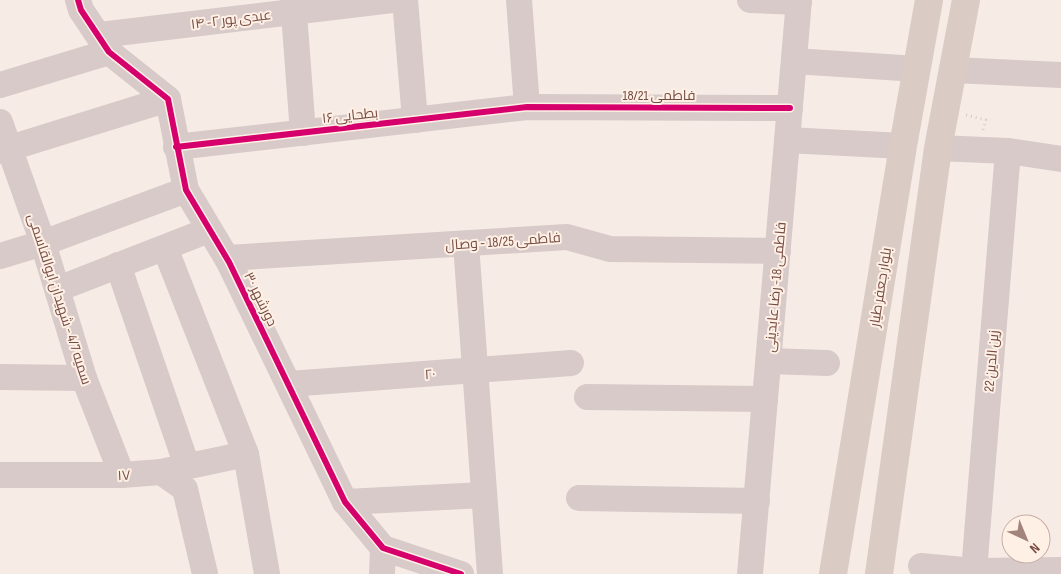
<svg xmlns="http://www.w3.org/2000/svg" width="1061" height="574" viewBox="0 0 1061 574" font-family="'Sofia Sans Condensed',Cairo,sans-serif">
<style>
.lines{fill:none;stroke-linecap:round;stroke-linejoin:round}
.path{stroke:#d7cbc8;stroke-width:3;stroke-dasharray:1 4;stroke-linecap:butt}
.minor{stroke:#d7cac8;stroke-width:26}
.major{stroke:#dacbc4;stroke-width:28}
.cycleway-casing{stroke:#fff0e5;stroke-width:9}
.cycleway{stroke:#d6006c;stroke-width:6}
.labels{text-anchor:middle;stroke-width:4;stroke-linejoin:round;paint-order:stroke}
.street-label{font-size:14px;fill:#754c44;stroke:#fff0e5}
</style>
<rect width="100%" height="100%" fill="#f6ece5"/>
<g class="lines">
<path class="path" d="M966,115l20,5 -3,10"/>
<g class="minor">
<path d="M78,0l3,10 28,42 59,47 18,91 43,72 116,240 38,46 78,26"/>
<path d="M293,0l10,133"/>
<path d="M405,0l10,120"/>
<path d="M519,0l8,107"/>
<path d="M750,0l49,2"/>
<path d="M100,35l292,-35"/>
<path d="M794,61l123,8"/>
<path d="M953,70l108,5"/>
<path d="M0,85l109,-33"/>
<path d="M0,122l43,121 41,135 38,97"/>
<path d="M787,140l116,6"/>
<path d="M176,147l351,-40 263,1"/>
<path d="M938,148l70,3 53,8"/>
<path d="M0,151l168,-52"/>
<path d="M466,244l24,330"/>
<path d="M165,248l81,206 21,120"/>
<path d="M0,256l43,-13 143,-53"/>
<path d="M227,258l340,-21 43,12 168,2"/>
<path d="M118,265l69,201"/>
<path d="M58,289l151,-59"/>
<path d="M769,361l58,2"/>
<path d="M0,377l84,1"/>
<path d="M289,384l282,-21"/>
<path d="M587,397l178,2"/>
<path d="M161,472l24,17 20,85"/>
<path d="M0,475h122l39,-3 85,-18"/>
<path d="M579,498l178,3"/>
<path d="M345,502l139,-7"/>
<path d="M921,566l53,5 87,-1"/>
<path d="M974,571l34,-420"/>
<path d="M382,574l1,-26"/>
<path d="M750,574l49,-574"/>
</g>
<g class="major">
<path d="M833,574l70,-428 26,-146"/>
<path d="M879,574l59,-426 28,-148"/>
</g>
<defs>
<g id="cycleway">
<path d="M78,0l3,10 28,42 59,47 18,91 43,72 116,240 38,46 78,26"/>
<path d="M176,147l351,-40 263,1"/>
</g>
</defs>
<use href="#cycleway" class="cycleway-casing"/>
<use href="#cycleway" class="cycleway"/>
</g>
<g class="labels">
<g class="street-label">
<text transform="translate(231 19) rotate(-7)" y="5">عبدی پور ۲- ۱۴</text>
<text x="659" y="100">فاطمی 18/21</text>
<text transform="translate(350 115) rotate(-6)" y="5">بطحایی ۱۶</text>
<text transform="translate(503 241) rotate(-4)" y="5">فاطمی 18/25 - وصال</text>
<text transform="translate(775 287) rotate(-85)" y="5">فاطمی 18- رضا عابدینی</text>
<text transform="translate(880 287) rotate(-81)" y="5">بلوار جعفر طیار</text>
<text transform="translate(60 299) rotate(72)" y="5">سمیه 4/7 - شهیدان ابوالقاسمی</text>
<text transform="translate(261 299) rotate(64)" y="5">دورشهر ۳۰</text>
<text transform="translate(991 361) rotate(-85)" y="5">زین الدین 22</text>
<text transform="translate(430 374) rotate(-4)" y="5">۲۰</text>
<text transform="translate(124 475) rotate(-3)" y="5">۱۷</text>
</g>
</g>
<g transform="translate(1026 539) rotate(136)"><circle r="24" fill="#fff0e5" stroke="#c8aea5"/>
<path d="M0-4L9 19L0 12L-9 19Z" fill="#a2847c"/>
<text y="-8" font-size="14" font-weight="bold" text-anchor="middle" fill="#754c44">N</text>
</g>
</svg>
